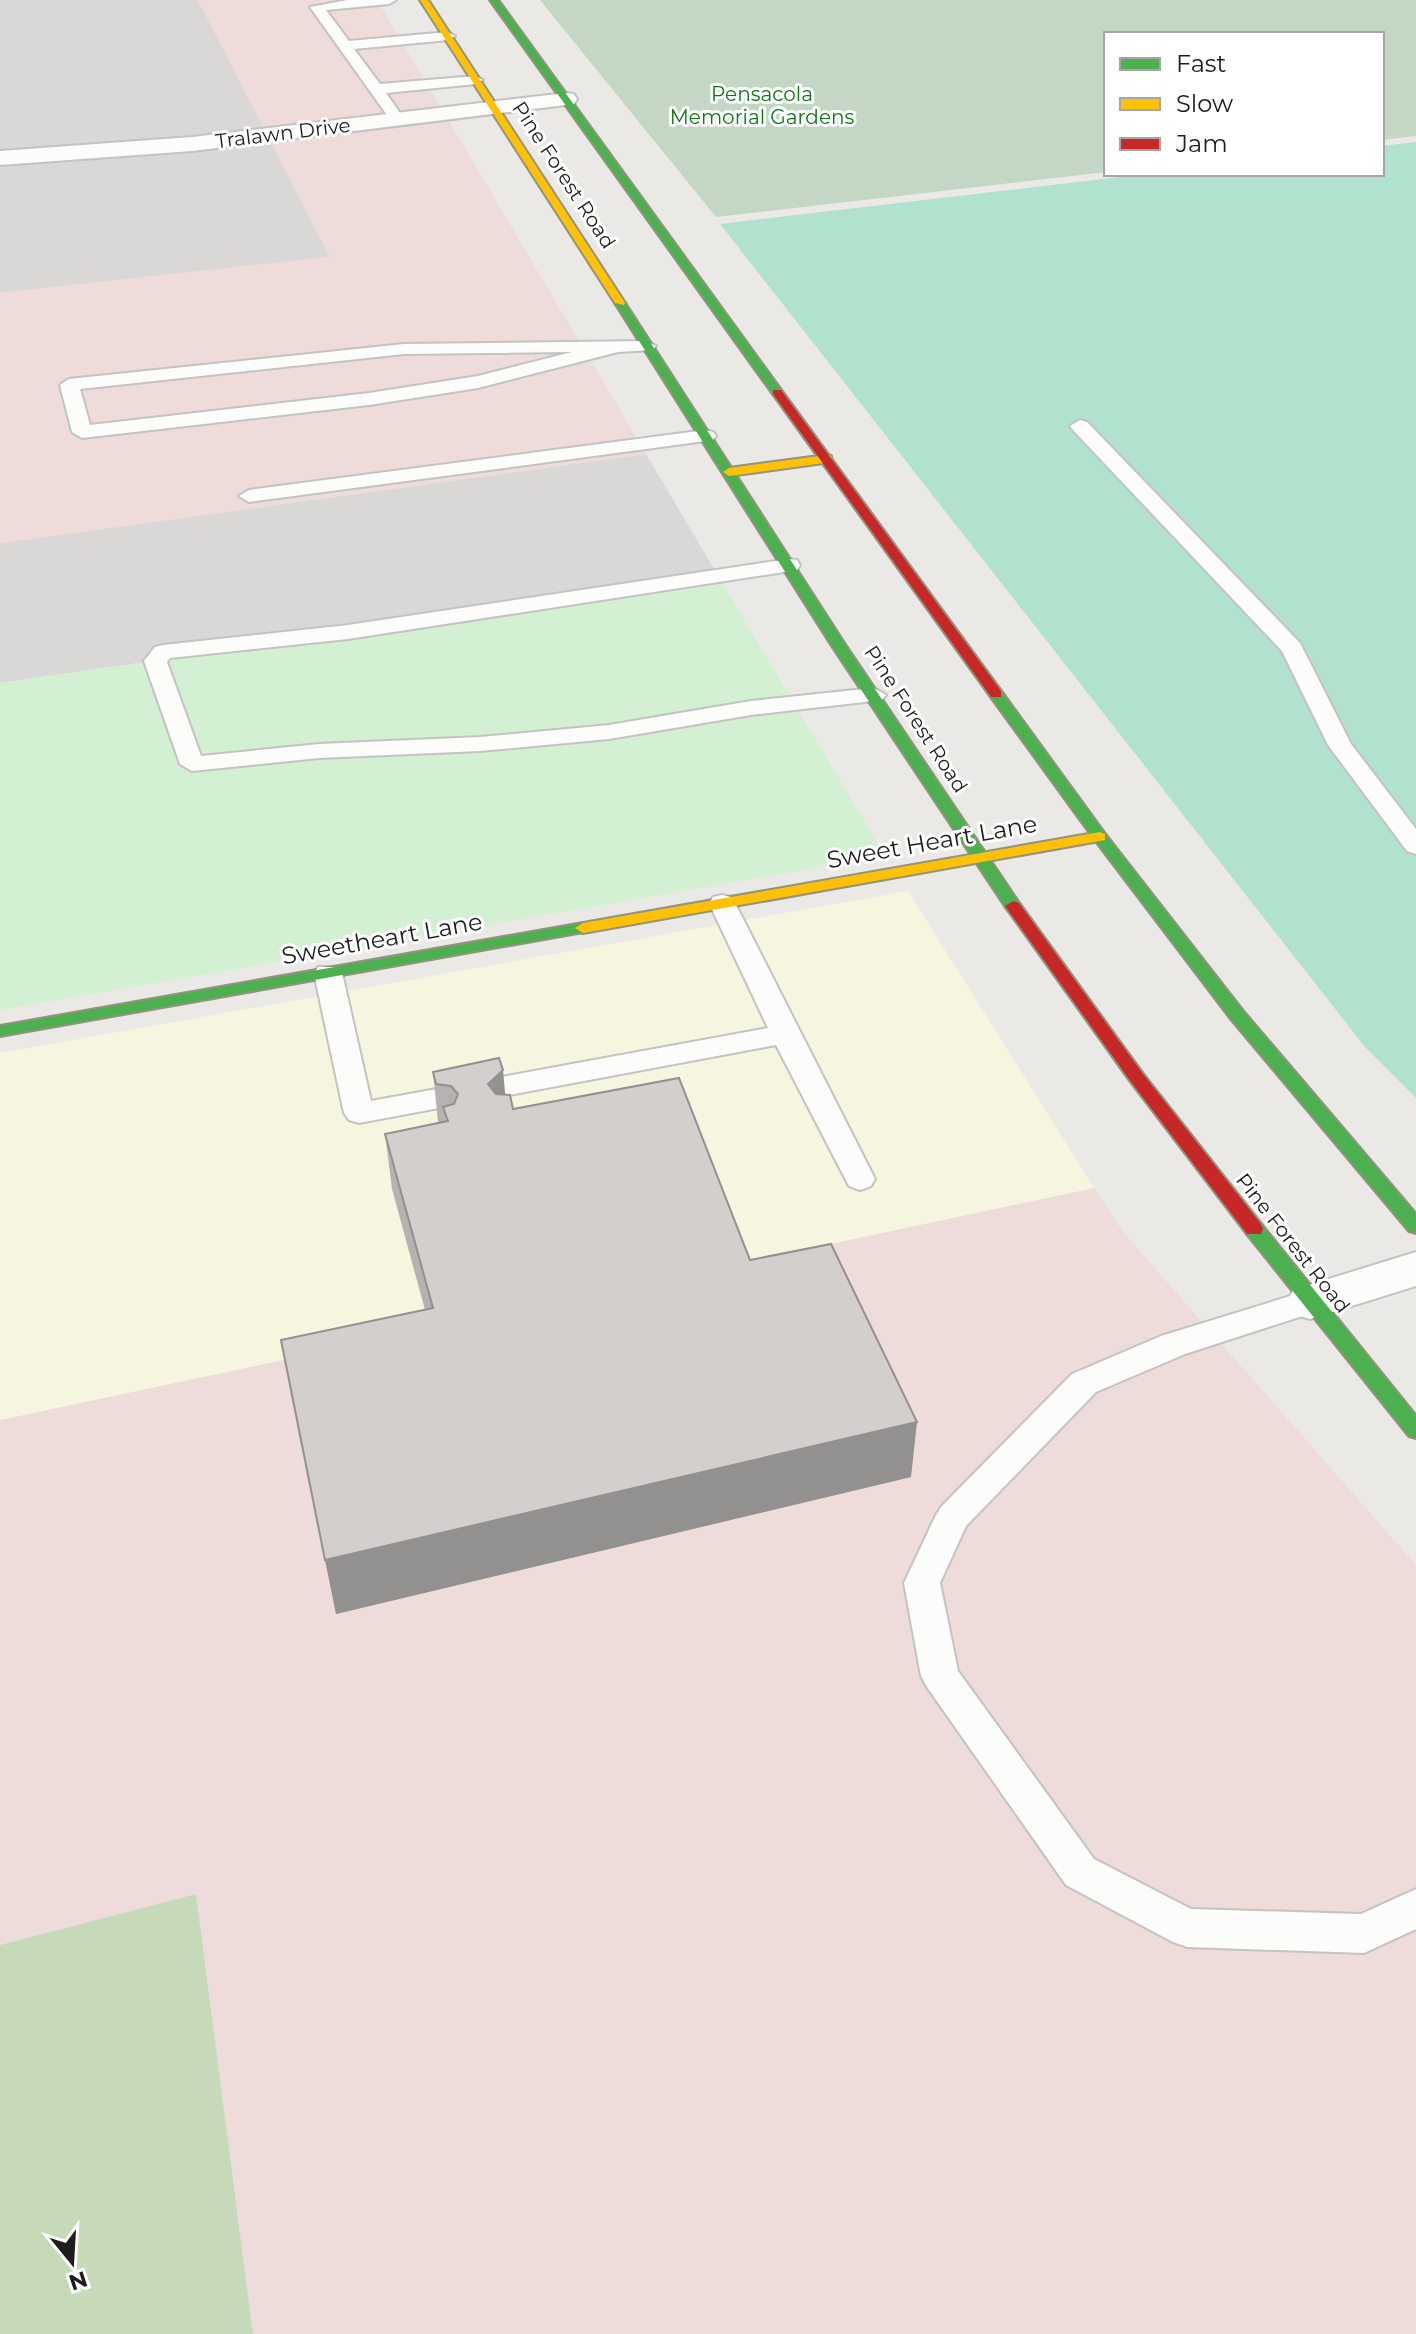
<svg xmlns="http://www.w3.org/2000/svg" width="1416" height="2334" viewBox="0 0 1416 2334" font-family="Montserrat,sans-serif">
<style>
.residential{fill:#dad8d6}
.commercial{fill:#eddcda}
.education{fill:#f6f5df}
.forest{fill:#c6daba}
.cemetery{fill:#c4d6c4}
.park{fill:#d3f1d2}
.pitch{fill:#b0e2cd}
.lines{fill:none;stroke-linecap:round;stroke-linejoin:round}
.lane-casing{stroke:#c4c3c1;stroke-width:4}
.street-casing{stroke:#c4c3c1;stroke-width:4}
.fast-casing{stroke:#92947e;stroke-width:4}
.slow-casing{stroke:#92947e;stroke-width:4}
.jam-casing{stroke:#92947e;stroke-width:4}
.lane{fill:#fcfcfb;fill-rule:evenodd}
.street{fill:#fcfcfb;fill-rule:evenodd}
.fast{fill:#4caf50;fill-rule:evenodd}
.slow{fill:#ffc107;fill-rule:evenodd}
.jam{fill:#c62828;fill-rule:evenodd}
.wall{fill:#b5b2af}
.shaded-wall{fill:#93918f}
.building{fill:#d2cfcc;stroke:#93918f;stroke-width:2}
.labels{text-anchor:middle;stroke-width:6;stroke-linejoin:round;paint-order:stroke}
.far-park-label{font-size:20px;fill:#0c7915;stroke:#fff}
.far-street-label{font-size:20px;fill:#1d1d1d;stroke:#fff}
.street-label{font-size:24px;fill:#1d1d1d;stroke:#fff}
</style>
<rect width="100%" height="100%" fill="#ebe9e5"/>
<g class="residential">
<path d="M0,0h198l67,130 -265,22z"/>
<path d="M271,142l59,115 -330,36v-128z"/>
<path d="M646,454l74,125 -720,104v-140z"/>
</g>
<g class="commercial">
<path d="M198,0h179l63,106 -175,24z"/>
<path d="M447,118l199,336 -646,89v-250l330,-36 -59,-115z"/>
<path d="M1094,1188l29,44 293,333v769h-1163l-57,-440 -196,51v-525z"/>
</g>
<path class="education" d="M908,891l186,297 -1094,232v-367z"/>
<path class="forest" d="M196,1894l57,440h-253v-389z"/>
<path class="cemetery" d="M540,0h876v136l-34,4v-106h-276v138l-390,45z"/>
<path class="park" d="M720,579l165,277 -885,154v-327z"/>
<path class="pitch" d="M1416,142v956l-51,-51 -645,-823 426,-50h236v-28z"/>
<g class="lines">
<defs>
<g id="lane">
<path d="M348,0h48l-7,4 -63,6 23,31 99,-9 7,4 -7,4 -94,9 26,35 96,-8 7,4 -7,4 -90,9 18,26 -12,3 -82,-115z"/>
<path d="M647,341l9,5 -3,4 -35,2 -140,36 -109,17 -287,33 -10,-6 -12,-47 9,-6 335,-35zM572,352l-94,24 -109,17 -279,32 -10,-36 324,-35z"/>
<path d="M1080,420l7,2 213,221 51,101 65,85v25l-9,-3 -79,-106 -46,-94 -209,-221 -3,-4z"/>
<path d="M706,430l7,2 3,4 -3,4 -464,62 -10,-6 10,-6z"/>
<path d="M789,559l8,1 3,5 -3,5 -449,69 -178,19 -3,4 34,94 118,-12 161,-7 129,-12 142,-24 123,-13 12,7 -4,5 -131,15 -142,24 -129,12 -161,7 -127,13 -12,-7 -36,-103 11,-14 8,-2 185,-20z"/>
<path d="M722,895l9,2 4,6 140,276 -4,7 -11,4 -11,-4 -73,-141 -417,78 -10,-3 -5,-7 -30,-140 4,-6h20l4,6 29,128 397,-73 -59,-125 4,-6z"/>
<path d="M1310,1290l11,4 5,8 -5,8 -136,44 -89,38 -130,134 -26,57 18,88 136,188 97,50 170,5 55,-25v40l-52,24 -177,-6 -14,-5 -107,-57 -139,-198 -6,-11 -17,-93 31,-66 6,-10 131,-133 89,-38z"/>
</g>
<g id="street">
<path d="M566,93l8,1 3,5 -3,5 -382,47 -192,14v-14l192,-14z"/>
<path d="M1416,1252v34l-106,33 -17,-5 -6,-12 6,-12z"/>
</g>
<g id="fast">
<path d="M490,0h8l283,390v4h-8z"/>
<path d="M616,301l9,2 221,343 175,260 -2,3h-12l-175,-263 -217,-343z"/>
<path d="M996,690l5,1 104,143 138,177 173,203v19l-7,-2 -178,-212 -136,-179 -104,-143v-6z"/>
<path d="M583,923l6,2 2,3 -2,3 -589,105v-10z"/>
<path d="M1254,1222l7,2 155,192v22l-7,-2 -162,-202 -2,-5 2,-5z"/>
</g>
<g id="slow">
<path d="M420,0h8l197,303 -1,2 -9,-2z"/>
<path d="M827,455l4,1v6l-102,14 -6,-4 6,-4z"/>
<path d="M1100,832l5,2v6l-522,93 -8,-5 8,-5z"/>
</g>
<g id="jam">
<path d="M773,390h8l220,301v6h-10l-218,-303z"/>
<path d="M1013,901l6,2 124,171 118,150 2,5 -2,5h-14l-116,-152 -126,-176z"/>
</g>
</defs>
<use href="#lane" class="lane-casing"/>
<use href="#street" class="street-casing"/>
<use href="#fast" class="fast-casing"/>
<use href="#slow" class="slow-casing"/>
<use href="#jam" class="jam-casing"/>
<use href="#lane" class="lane"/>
<use href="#street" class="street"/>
<use href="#fast" class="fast"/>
<use href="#slow" class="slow"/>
<use href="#jam" class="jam"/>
</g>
<path class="wall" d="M433,1072l72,23 8,14 237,151 161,217 -575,137 89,-304 -33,-121 -7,-55 53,-12z"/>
<g class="shaded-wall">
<path d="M503,1070l5,56 -20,-42z"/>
<path d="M917,1422l-6,55 -575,137 -11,-54z"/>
</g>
<path class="building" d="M499,1058l4,12 -15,14 8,10 14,1 3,14 166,-31 71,182 81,-16 86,178 -592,138 -44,-220 152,-32 -48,-174 63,-13 -5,-14 11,-3 4,-10 -7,-8 -15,-2 -3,-12z"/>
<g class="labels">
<g class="far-park-label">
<text x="762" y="101">Pensacola<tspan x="762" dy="23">Memorial Gardens</tspan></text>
</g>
<g class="far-street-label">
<text transform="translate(283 133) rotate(-7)" y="7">Tralawn Drive</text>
<text transform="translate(564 175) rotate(57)" y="7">Pine Forest Road</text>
<text transform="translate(916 719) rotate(57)" y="7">Pine Forest Road</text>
<text transform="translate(1293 1243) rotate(52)" y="7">Pine Forest Road</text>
</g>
<g class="street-label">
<text transform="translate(932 842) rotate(-10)" y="8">Sweet Heart Lane</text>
<text transform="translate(382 939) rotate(-10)" y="8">Sweetheart Lane</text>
</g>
</g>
<rect x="1104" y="32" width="280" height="144" fill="#ffffff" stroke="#a5a5a5" stroke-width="2"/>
<rect x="1120" y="58" width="40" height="12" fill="#4caf50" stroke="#a5a5a5" stroke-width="2"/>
<text x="1176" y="72" font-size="24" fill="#1d1d1d">Fast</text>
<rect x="1120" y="98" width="40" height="12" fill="#ffc107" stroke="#a5a5a5" stroke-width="2"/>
<text x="1176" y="112" font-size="24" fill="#1d1d1d">Slow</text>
<rect x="1120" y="138" width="40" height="12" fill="#c62828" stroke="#a5a5a5" stroke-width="2"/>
<text x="1176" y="152" font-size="24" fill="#1d1d1d">Jam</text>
<g transform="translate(72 2262) rotate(162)" stroke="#ffffff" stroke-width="6" paint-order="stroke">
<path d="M0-6L14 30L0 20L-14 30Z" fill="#1d1d1d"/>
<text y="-12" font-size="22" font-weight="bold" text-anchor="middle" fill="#1d1d1d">N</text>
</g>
</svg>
